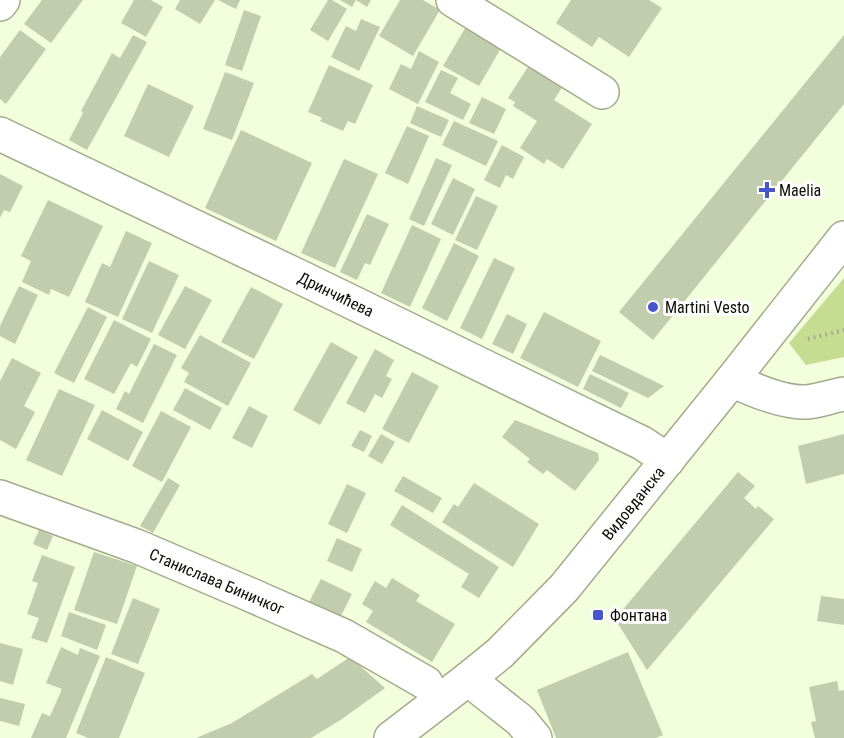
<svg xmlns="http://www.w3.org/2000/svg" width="844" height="738" viewBox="0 0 844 738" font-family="'Roboto Condensed',sans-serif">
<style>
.green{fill:#c5dc91}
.building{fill:#c2cdad}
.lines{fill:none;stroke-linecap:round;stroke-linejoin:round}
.minor-casing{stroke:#a2ac8d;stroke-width:36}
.secondary-casing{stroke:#a2ac8d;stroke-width:36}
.path{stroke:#9ba38b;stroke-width:4;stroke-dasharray:1.5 4.5;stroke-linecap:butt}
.minor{stroke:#fff;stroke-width:33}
.secondary{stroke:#fff;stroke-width:33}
.poi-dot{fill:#4757cb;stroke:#fff;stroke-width:2}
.labels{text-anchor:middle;stroke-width:6;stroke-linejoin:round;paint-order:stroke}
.poi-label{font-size:16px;fill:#0b0e04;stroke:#fff;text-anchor:start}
.street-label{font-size:16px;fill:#0b0e04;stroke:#fff}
</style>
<rect width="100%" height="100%" fill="#f3fedd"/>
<path class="green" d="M844,278v79l-38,8 -17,-22z"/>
<g class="building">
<path d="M42,0h41l-32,43 -27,-19z"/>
<path d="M134,0h17l12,7 -17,30 -25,-14z"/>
<path d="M180,0h35l-15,24 -25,-15z"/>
<path d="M218,0h22l-4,9z"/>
<path d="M328,0h4l15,9 -19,32 -18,-11z"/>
<path d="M340,0h31l-4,7 -11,-7 -4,7z"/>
<path d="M400,0h23l17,10 -27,46 -34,-20z"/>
<path d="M571,0h78l13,8 -33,49 -30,-20 -7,10 -36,-24z"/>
<path d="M244,10l17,6 -19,55 -17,-6z"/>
<path d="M361,19l19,8 -21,44 -28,-14 15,-31 10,5z"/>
<path d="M468,23l36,20 -25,43 -36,-20z"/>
<path d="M20,30l26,19 -40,55 -6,-5v-42z"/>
<path d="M133,35l14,7 -60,108 -18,-10 14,-27 -2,-2 31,-58 8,5z"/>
<path d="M844,35v69l-191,236 -34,-28z"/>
<path d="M419,51l20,11 -21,42 -29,-15 12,-25 10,5z"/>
<path d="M533,59l34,21 -13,20 38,24 -29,45 -16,-10 -3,5 -24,-16 17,-27 -24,-15 2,-4 -7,-4z"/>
<path d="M329,65l44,20 -18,39 -7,-3 -5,10 -23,-10 2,-3 -14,-6z"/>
<path d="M441,70l17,8 -8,15 21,11 -8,16 -38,-18z"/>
<path d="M225,72l29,11 -22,57 -29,-11z"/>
<path d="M148,84l46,22 -25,51 -45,-21z"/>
<path d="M482,97l24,12 -12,25 -25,-11z"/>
<path d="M417,106l32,14 -8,17 -31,-14z"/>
<path d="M454,121l44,20 -12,25 -44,-21z"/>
<path d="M407,126l22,10 -21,48 -23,-11z"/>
<path d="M241,130l71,33 -36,78 -71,-33z"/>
<path d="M502,145l22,12 -11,22 -7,-4 -6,13 -16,-8z"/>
<path d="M436,158l16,7 -28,61 -15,-7z"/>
<path d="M344,159l34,15 -43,94 -34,-15z"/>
<path d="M0,174l23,12 -13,26 -6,-2 -4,8z"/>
<path d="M453,178l22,11 -22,46 -22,-11z"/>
<path d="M476,196l22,10 -21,44 -22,-10z"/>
<path d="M48,200l55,26 -34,71 -18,-8 -2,6 -27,-13 9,-21 -10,-5z"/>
<path d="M367,214l22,10 -19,41 -5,-2 -8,17 -17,-8z"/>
<path d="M412,225l29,14 -31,68 -29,-14z"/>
<path d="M126,231l26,12 -34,74 -33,-15 17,-39 8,4z"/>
<path d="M454,243l25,13 -32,65 -25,-13z"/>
<path d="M494,258l21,10 -33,71 -22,-11z"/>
<path d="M149,261l30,14 -27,58 -30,-14z"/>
<path d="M19,286l19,9 -23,49 -15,-8v-10z"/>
<path d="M185,286l27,14 -27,49 -27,-14z"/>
<path d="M251,287l32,17 -29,55 -33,-17z"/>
<path d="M88,307l19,10 -33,66 -20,-10z"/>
<path d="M544,312l57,29 -23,46 -58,-29z"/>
<path d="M507,314l20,10 -14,30 -21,-10z"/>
<path d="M114,320l37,19 -14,28 -6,-4 -17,31 -30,-15z"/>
<path d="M200,335l51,28 -23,43 -44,-24 5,-9 -8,-5z"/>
<path d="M331,342l27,15 -38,68 -27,-15z"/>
<path d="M154,344l23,11 -34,68 -27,-14 9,-18 4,3z"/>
<path d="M375,349l19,11 -8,16 6,3 -10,19 -7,-4 -10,19 -19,-10z"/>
<path d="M600,355l21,10 43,21 -16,12 -56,-27z"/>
<path d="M12,358l29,15 -17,33 11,6 -19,37 -16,-9v-59z"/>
<path d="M412,372l27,14 -30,57 -27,-14z"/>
<path d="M590,374l39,19 -8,15 -38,-19z"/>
<path d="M185,388l37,20 -12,22 -37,-20z"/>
<path d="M59,389l36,16 -33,71 -36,-16z"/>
<path d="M249,406l19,10 -16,32 -20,-10z"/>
<path d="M102,410l41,22 -15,29 -41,-22z"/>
<path d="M161,411l30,16 -29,55 -30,-16z"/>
<path d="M515,420l83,33 1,7 -24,31 -28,-21 -4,4 -16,-12 3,-3 -28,-22z"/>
<path d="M360,430l12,6 -8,16 -13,-6z"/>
<path d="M381,434l14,8 -13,22 -14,-8z"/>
<path d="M844,434v40l-38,10 -8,-38z"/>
<path d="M738,472l17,14 -11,12 12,11 2,-3 16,13 -127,151 -32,-51z"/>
<path d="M403,476l39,22 -9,15 -39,-22z"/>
<path d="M168,478l12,7 -27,48 -13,-7z"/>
<path d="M474,483l65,41 -26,43 -71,-45 12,-18 4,3z"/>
<path d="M347,484l19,9 -19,40 -19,-9z"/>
<path d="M402,505l97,62 -20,31 -18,-11 8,-13 -79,-49z"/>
<path d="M39,530l14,6 -6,14 -14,-6z"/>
<path d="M337,538l25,11 -10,23 -25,-11z"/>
<path d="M94,552l43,14 -20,58 -43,-14z"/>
<path d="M42,555l33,12 -28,76 -16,-5 8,-20 -12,-4 11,-31 -6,-2z"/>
<path d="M392,578l28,17 -4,6 39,23 -23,38 -66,-40 7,-11 -11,-7 13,-23 11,7z"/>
<path d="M321,579l31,15 -12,24 -31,-16z"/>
<path d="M821,596l23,3v26l-27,-4z"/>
<path d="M133,598l27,11 -22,55 -27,-10z"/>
<path d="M69,612l37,13 -9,25 -36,-14z"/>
<path d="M0,643l23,6 -10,36 -13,-4z"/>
<path d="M61,647l17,8 2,-7 20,8 -34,82h-35l11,-25 8,3 12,-27 -16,-6z"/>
<path d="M628,652l35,83 -7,3h-100l-19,-48z"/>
<path d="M106,657l39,16 -26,65h-31l-12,-5z"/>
<path d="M350,657l35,31 -43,31 -31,19h-115l36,-15 80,-49 5,5z"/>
<path d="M837,681l2,10 5,-1v48h-29l-4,-16 5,-1 -7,-34z"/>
<path d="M0,698l25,6 -6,22 -19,-5z"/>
</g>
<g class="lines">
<defs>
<g id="minor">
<path d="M453,0l149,92"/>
<path d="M0,4l3,-4"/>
<path d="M0,134l298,142 344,167 26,17"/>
<path d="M732,380c21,10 51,23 74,22 13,-1 26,-6 38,-8"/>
<path d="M0,497l136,49 108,46 100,44 82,47"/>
<path d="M468,679l53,42 14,17"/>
</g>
<path id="secondary" d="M391,738l77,-59 32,-26 64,-65 168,-208 112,-142"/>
</defs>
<use href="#minor" class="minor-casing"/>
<use href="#secondary" class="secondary-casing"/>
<path class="path" d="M808,339l36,-9"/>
<use href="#minor" class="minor"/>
<use href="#secondary" class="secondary"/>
</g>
<g class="poi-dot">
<path d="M764 181h6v6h6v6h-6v6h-6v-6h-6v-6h6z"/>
<circle cx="653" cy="307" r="6"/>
<rect x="592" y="609" width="12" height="12" rx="3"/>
</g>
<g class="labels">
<g class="poi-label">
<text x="779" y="196">Maelia</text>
<text x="665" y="313">Martini Vesto</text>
<text x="610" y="621">Фонтана</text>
</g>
<g class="street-label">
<text transform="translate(336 294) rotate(26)" y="6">Дринчићева</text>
<text transform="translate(633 503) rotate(-51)" y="6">Видовданска</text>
<text transform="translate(217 581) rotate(23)" y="6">Станислава Биничког</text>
</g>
</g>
</svg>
